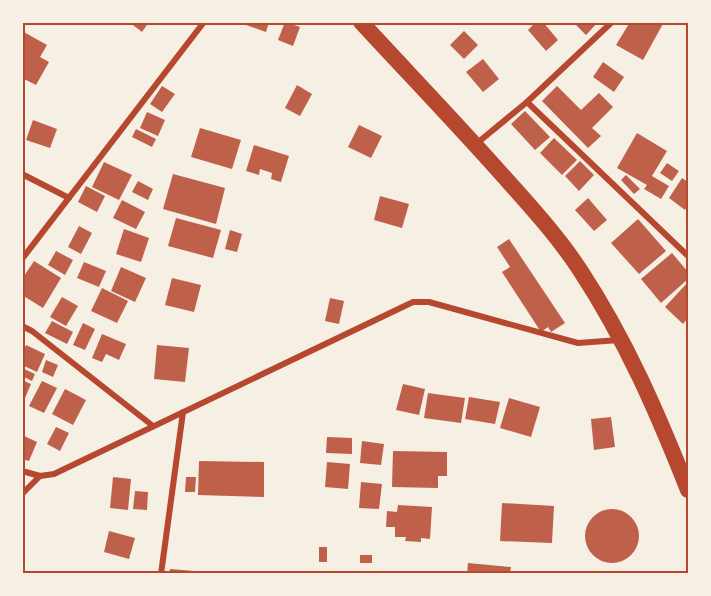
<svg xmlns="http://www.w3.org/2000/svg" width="711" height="596" viewBox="0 0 711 596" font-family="Ubuntu,sans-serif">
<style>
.building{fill:#bf614a}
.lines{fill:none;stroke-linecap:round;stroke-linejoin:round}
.minor{stroke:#b5482f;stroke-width:6}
.trunk{stroke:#b5482f;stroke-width:16}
.neatline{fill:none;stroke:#b5482f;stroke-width:2}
</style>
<rect width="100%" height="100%" fill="#f6efe4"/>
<g class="building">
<path d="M129,22h20l-7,10z"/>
<path d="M247,22h22l-3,10 -20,-7z"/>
<path d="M285,22l15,5 -7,19 -15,-6z"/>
<path d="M536,22h7l15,18 -12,11 -18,-21z"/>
<path d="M573,22h25l-12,13z"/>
<path d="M630,22h34l-21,38 -27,-15z"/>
<path d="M22,31l25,14 -7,12 9,5 -13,23 -14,-7z"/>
<path d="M464,31l14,14 -14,14 -14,-14z"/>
<path d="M483,59l16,20 -16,13 -17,-20z"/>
<path d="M603,62l21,15 -10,15 -21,-15z"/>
<path d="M297,85l15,9 -12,22 -15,-8z"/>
<path d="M162,86l13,8 -13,18 -12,-8z"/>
<path d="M557,86l24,24 18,-17 14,14 -21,21 9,8 -13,12 -46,-47z"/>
<path d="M525,111l25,26 -15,13 -24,-26z"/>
<path d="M147,112l18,8 -7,16 -18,-8z"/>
<path d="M33,120l24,9 -7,19 -24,-8z"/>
<path d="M359,125l23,11 -11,22 -23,-11z"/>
<path d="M200,128l41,12 -9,29 -41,-12z"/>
<path d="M136,129l20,10 -4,8 -20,-10z"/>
<path d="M637,133l30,18 -15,25 17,10 -8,13 -17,-10 3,-4 -30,-17z"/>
<path d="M554,138l23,22 -15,15 -22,-22z"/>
<path d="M254,145l35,11 -8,26 -10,-3 1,-6 -12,-4 -1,6 -13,-4z"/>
<path d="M580,161l14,14 -15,16 -14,-15z"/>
<path d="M104,162l28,13 -13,25 -27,-13z"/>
<path d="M667,163l12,8 -7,10 -12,-8z"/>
<path d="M173,174l52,14 -9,36 -53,-15z"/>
<path d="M626,175l14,14 -6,5 -13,-14z"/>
<path d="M682,178l6,4v23l-3,5 -16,-12z"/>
<path d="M138,181l15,8 -5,11 -16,-8z"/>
<path d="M86,186l19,10 -8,16 -19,-10z"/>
<path d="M380,196l29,8 -7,24 -28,-8z"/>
<path d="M588,198l19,22 -13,11 -19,-21z"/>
<path d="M122,200l23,12 -9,17 -23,-11z"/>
<path d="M176,218l45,12 -8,28 -45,-12z"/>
<path d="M638,219l28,32 -27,23 -28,-31z"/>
<path d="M79,226l13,7 -11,21 -13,-7z"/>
<path d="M124,229l25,9 -8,24 -25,-8z"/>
<path d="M230,230l12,4 -5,18 -12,-3z"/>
<path d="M509,239l56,84 -14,9 -3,-5 -7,5 -39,-60 8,-5 -13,-20z"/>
<path d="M56,251l17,9 -8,15 -17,-10z"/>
<path d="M672,253l16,19v7l-27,24 -20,-24z"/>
<path d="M34,261l27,17 -18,30 -21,-13v-16z"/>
<path d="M84,262l22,9 -7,16 -22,-9z"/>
<path d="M121,267l25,11 -11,24 -24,-11z"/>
<path d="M172,278l29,7 -7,27 -29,-7z"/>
<path d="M688,282v36l-5,6 -18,-17z"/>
<path d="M102,288l26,13 -11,22 -26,-12z"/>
<path d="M62,297l16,9 -12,20 -16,-9z"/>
<path d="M330,298l14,3 -5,23 -14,-3z"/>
<path d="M52,321l21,11 -6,12 -22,-11z"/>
<path d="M83,323l12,6 -10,21 -12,-5z"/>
<path d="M102,334l24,10 -7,16 -13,-6 -4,8 -10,-4z"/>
<path d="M26,345l19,9 -8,18 -15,-7v-11z"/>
<path d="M157,345l32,3 -4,34 -31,-3z"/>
<path d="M46,360l12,5 -5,12 -11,-5z"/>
<path d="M22,368l13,6 -3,7 -10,-5z"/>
<path d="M22,380l9,4 -6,14 -3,-1z"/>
<path d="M42,381l15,7 -13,25 -15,-7z"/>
<path d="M403,384l22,5 -6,26 -23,-5z"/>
<path d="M65,389l21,11 -13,25 -21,-11z"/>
<path d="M428,393l37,5 -4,25 -37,-5z"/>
<path d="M469,397l31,5 -5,22 -30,-5z"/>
<path d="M509,398l31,9 -9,30 -31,-9z"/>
<path d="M611,417l4,30 -21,3 -3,-31z"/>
<path d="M56,427l13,6 -9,18 -13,-7z"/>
<path d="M22,435l15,7 -8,19 -7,-2z"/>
<path d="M327,437l25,1v16l-26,-1z"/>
<path d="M362,441l22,3 -3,21 -21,-2z"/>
<path d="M393,451l54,1v24h-9v12l-46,-1z"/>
<path d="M199,461l65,1v35l-66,-2z"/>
<path d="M327,462l23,2 -2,25 -23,-2z"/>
<path d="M113,477l18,2 -3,31 -18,-2z"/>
<path d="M186,477h10l-1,15h-10z"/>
<path d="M361,482l21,2 -3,25 -20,-1z"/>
<path d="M135,491l13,1 -1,18 -14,-1z"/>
<path d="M502,503l52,3 -2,37 -52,-2z"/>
<path d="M398,505l34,2 -2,32 -9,-1v4l-16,-1 1,-4h-11v-10h-9l1,-16 10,1z"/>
<circle cx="612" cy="536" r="27"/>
<path d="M109,531l26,7 -6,21 -25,-7z"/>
<rect x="319" y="547" width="8" height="15"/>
<rect x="360" y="555" width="12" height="8"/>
<path d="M468,563l43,4 -1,7h-43z"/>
<path d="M170,569l37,3v2h-38z"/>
</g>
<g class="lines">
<g class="minor">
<path d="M527,102l161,154"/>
<path d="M476,144l51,-42 85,-80"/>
<path d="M22,174l47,24"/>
<path d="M22,259l182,-237"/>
<path d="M22,326l10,5 121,95"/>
<path d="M22,471l18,5 14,-2 359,-172h16l149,41 41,-3"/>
<path d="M22,494l18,-18"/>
<path d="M161,574l22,-162"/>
</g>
<path class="trunk" d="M361,22c48,52 98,104 145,157 26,29 53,59 74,91 46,70 78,144 108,220"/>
</g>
<rect width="711" height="596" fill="none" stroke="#f6efe4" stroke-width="48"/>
<rect x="24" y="24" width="663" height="548" class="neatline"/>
</svg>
